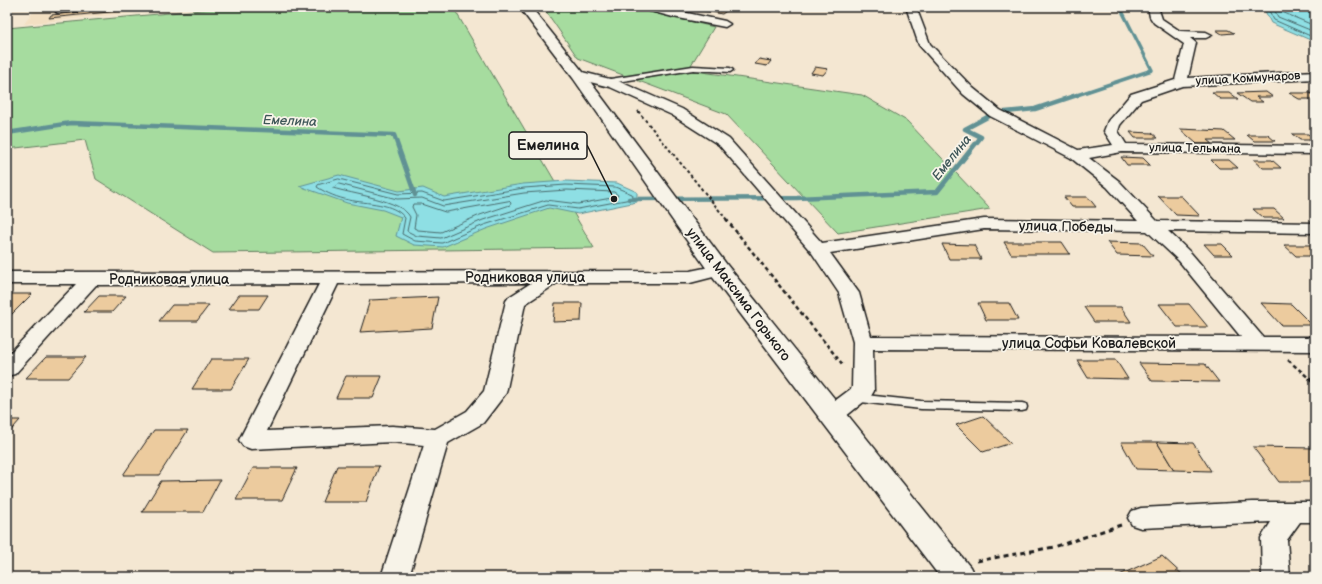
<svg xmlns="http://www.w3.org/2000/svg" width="1322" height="584" viewBox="0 0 1322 584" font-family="'Balsamiq Sans',sans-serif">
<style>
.built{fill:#f2dfc2}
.green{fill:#a6dc9f;stroke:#617c5e}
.water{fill:#8edfe4;stroke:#609194}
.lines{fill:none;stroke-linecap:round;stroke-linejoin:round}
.shore{stroke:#4a6a6c;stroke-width:1}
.stream-far1{stroke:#609194;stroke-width:3.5}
.stream{stroke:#609194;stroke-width:4.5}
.building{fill:#eccb9e;stroke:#1c1c1c}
.lane-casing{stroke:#1c1c1c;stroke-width:3}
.street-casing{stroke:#1c1c1c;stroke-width:3}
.secondary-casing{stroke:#1c1c1c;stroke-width:3}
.path-far2{stroke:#1c1c1c;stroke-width:2;stroke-dasharray:3 2.5;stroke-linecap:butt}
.path-far1{stroke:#1c1c1c;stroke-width:2.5;stroke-dasharray:4 3;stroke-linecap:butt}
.path{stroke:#1c1c1c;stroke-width:3;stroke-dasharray:5 4;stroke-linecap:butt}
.lane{fill:#f7f3e8;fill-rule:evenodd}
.street{fill:#f7f3e8;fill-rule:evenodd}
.secondary{fill:#f7f3e8;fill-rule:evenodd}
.labels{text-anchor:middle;stroke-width:3.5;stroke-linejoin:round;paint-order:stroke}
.far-street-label{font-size:12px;fill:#1c1c1c;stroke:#f7f3e8}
.far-water-label{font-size:13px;font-style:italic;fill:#3e5658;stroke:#f7f3e8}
.street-label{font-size:14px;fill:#1c1c1c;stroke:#f7f3e8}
.leader{fill:none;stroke:#1c1c1c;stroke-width:1.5}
.callout-dot{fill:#1c1c1c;stroke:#f7f3e8;stroke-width:1.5}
.callout{fill:#f7f3e8;stroke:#1c1c1c;stroke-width:1.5}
.callout-label{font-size:15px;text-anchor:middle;font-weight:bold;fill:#1c1c1c}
</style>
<rect width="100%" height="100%" fill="#f4e7d2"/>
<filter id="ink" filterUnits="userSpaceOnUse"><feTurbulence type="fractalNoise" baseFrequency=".025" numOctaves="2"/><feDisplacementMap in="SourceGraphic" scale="8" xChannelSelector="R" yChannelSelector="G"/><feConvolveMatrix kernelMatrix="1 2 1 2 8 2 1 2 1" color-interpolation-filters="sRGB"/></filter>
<g filter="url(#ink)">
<path class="built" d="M37,7h148l-161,17z"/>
<g class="green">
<path d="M234,7h219l141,241 -381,5 -117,-74 -11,-39 -78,9v-121z"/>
<path d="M543,7h86l85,20 -26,43 174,25 45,26 83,88 -152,24 -112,-119 -148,-56z"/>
</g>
<g class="water">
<path d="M1263,7h52v35l-44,-19z"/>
<path d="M339,175l60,16 24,-3 21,9 79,-13 43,-3 51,2 20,9v10l-59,12 -29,-6 -63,21 -43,18 -29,-2 -18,-9 5,-19 -18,-7 -36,-7 -48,-17z"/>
</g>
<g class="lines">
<g class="shore">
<path d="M1267,7l7,13 41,18"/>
<path d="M1273,7l5,10 37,15"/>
<path d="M1279,7l3,5 33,14"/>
<path d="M339,179l59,15 24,-1 22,8 80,-13 42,-3 49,2 17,7 1,2 -2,3 -53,10 -30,-4 -64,20 -42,18 -27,-2 -13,-7 3,-16c-12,-16 -38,-14 -56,-18 -11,-2 -23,-7 -32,-13l1,-2z"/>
<path d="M339,184l58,15 25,-1 21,8 81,-13 43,-3 47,2 4,3 -1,2 -39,7 -32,-4 -63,20 -42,18 -24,-2 -10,-5 3,-14c-8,-17 -59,-23 -77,-29z"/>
<path d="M509,201l2,2 -1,2 -30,10 -39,17 -23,-2 -4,-2 2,-13 -4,-8 1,-3h8l24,8z"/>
</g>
<path class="stream-far1" d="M1074,96l78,-26 -32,-63"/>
<g class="stream">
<path d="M7,133l64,-10 323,12 21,60"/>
<path d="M629,199l168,-1 140,-6 44,-55 -16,-8 30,-16 40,-4 42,-14"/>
</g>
</g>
<g class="building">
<path d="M128,7h31l-110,11 2,-3z"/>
<path d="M706,7h26l-10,7 -21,-4z"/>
<path d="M1216,30h12l6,3 -12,1z"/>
<path d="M759,59l12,2 -4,5 -12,-2z"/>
<path d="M815,67l13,2 -5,6 -12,-2z"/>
<path d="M1212,92h17l9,7h-18z"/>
<path d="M1266,92l7,5h-17l7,5h-13l-13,-9z"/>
<path d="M1289,93h21l5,3v3h-16z"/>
<path d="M1180,129l44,2 11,9h-28l5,4h-15z"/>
<path d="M1130,132l22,1 6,5h-23z"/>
<path d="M1292,134h16l7,6h-15z"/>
<path d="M1247,135h21l7,6h-21z"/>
<path d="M1121,157l22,1 7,7h-23z"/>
<path d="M1211,160h18l9,8h-19z"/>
<path d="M1254,160h18l9,8h-18z"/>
<path d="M1158,196h23l19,20 -24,-1z"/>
<path d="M1064,197h24l8,10h-24z"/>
<path d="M1253,209h21l10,9h-21z"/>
<path d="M1004,242h58l8,12h-59z"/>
<path d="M1107,242l35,1 11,13 -36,-1z"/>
<path d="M942,244l32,1 7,14h-32z"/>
<path d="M1204,244h18l11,11h-19z"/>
<path d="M1284,245h26l5,5v6h-19z"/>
<path d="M7,294h25l-21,21 -4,-1z"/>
<path d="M239,295h29l-9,14h-30z"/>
<path d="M99,296h27l-14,16h-28z"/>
<path d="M438,297l-6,31 -72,4 10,-32z"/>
<path d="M555,303h27l-1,18 -28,1z"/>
<path d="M978,303h31l9,17h-32z"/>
<path d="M1261,303l30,1 21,21h-31z"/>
<path d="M1159,304h30l19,23h-31z"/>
<path d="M172,305h37l-12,16h-38z"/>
<path d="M1084,307h37l10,15h-37z"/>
<path d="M46,357h40l-18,21h-42z"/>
<path d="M211,359h38l-18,30h-39z"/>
<path d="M1077,360h39l12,19 -40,-1z"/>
<path d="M1139,363l66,1 14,18 -67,-1z"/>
<path d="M346,376h36l-9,22h-37z"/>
<path d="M983,416l28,27 -28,9 -27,-27z"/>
<path d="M7,420h13l-13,15z"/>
<path d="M154,430h34l-29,45h-36z"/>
<path d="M1121,442h36l17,28 -38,-1z"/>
<path d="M1157,442l36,1 18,28 -37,-1z"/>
<path d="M1253,447l62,1v34h-36z"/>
<path d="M337,466h42l-13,36h-44z"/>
<path d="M253,468h44l-15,32h-46z"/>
<path d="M220,480l-17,32h-61l19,-31z"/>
<path d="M1162,556l23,21h-70z"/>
</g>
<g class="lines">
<defs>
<g id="lane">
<path d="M94,7h17l-2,1 -51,5 -2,-1 2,-1z"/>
<path d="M681,7h6l-12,8h-4v-2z"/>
<path d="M693,66l37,2 3,2 -3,2 -37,-2 -89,14 -3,-2 3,-2z"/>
<path d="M856,394l65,7 101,2 4,1 1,3 -1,3 -4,1 -101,-2 -69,-8 -1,-3 1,-3z"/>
</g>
<g id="street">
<path d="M642,7h17l66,14 5,3 -5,3 -52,-10 -30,-8z"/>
<path d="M906,7h10l14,37 43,44 27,22 78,40 35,-5 -9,-14 4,-10 23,-27 44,-14 9,-36 -30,-21 -4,-6 -2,-10h10l4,12 18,12 26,1 6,3 -6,3h-16l6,5 -8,35 127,-7v8l-133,7 -41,14 -21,25 -2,6 8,13 189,2v8l-193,-2 -33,6 30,23 38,40 158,2v10l-147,-2 23,22 72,84h52v14l-442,-2 1,42 -3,5 -31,25 -8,2 -8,-2 -3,-6 3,-6 28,-21 1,-46 -14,-49 -27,-40 -93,-108 -47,-30 -62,-28 -36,-9 -2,-3 2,-3 4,-1 40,10 64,28 47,30 93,104 162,-24 154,2 -31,-34 -36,-29 -81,-42 -27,-22 -44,-49zM984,229l163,2 32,30 62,76 -370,-1 -12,-43 -29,-40z"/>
<path d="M719,265l6,1 3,4 -3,4 -35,9h-133l-32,21 -19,89 -23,30 -35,20 -39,134h-28l43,-132 -32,-3 -141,7 -8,-3 -4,-6 80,-156 -223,1 -81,89 -8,2v-20l69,-72h-69v-12l683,-1zM531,283l-22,14 -3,4 -22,90 -17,20 -32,18 -43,-3 -125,5 71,-147z"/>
<path d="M1252,502h63v20h-15l-13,18 3,37h-28l-1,-39 10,-16 -130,6 -9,-3 -4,-7 4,-7 9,-3z"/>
</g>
<path id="secondary" d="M519,7h12l52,65 144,193 243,302 5,10h-35l-229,-302 -138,-197z"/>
</defs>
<use href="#lane" class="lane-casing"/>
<use href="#street" class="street-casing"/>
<use href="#secondary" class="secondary-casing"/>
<path class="path-far2" d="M638,111l89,109"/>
<g class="path-far1">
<path d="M726,219l117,146"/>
<path d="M1288,360l22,19"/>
</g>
<g class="path">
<path d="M1309,378l6,5"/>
<path d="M977,561l77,-14 67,-22"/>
</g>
<use href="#lane" class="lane"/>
<use href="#street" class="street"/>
<use href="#secondary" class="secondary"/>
</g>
</g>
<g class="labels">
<g class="far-street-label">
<text transform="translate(1248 78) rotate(-3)" y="4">улица Коммунаров</text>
<text transform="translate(1195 148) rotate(1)" y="4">улица Тельмана</text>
</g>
<g class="far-water-label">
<text transform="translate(290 120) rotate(2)" y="5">Емелина</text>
<text transform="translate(951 157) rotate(-51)" y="5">Емелина</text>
</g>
<g class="street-label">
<text transform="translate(1066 226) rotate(1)" y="5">улица Победы</text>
<text x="525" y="282">Родниковая улица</text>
<text x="169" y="284">Родниковая улица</text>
<text transform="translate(739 294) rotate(53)" y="5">улица Максима Горького</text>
<text x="1089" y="348">улица Софьи Ковалевской</text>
</g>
</g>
<path class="leader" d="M614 199L587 145"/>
<circle class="callout-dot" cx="614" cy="199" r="4"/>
<rect class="callout" x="509" y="132" width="78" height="27" rx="4"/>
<g class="callout-label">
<text x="548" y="150">Емелина</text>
</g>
<rect width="1322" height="584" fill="none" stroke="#f7f3e8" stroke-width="24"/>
<rect x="12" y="12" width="1298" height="560" fill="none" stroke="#1c1c1c" stroke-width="1.5" filter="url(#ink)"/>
</svg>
